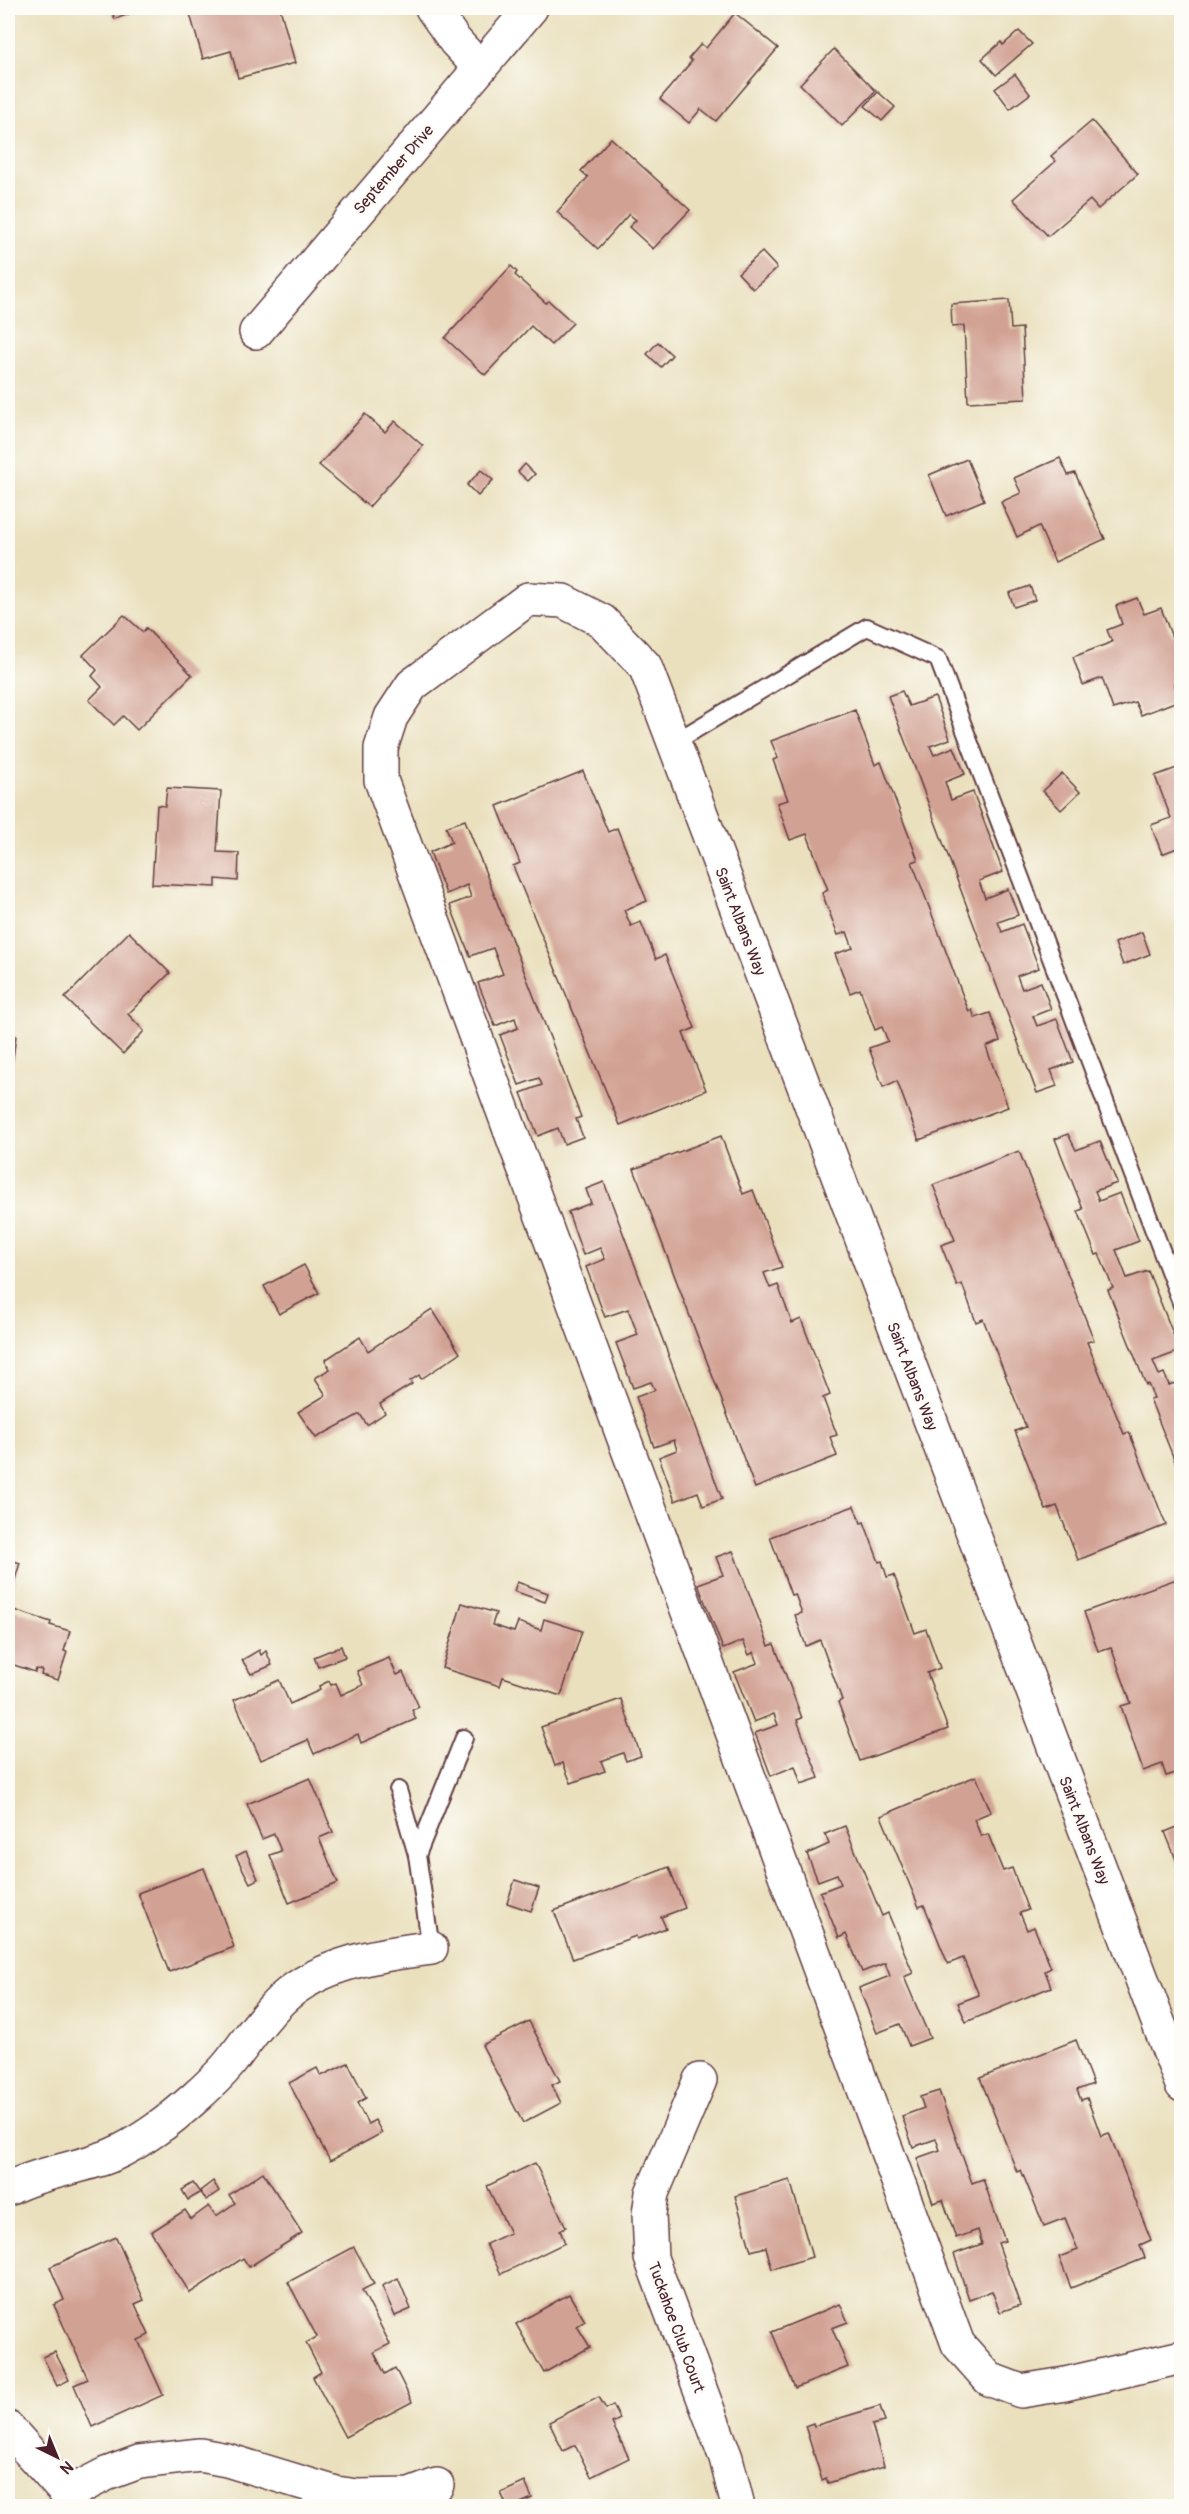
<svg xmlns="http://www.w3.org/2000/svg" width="1189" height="2514" viewBox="0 0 1189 2514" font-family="Pangolin,sans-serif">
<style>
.building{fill:#d1a193}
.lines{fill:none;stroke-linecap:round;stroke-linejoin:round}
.lane-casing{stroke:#623c41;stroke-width:20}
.street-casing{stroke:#623c41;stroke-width:36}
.lane{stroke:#fff;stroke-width:16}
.street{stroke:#fff;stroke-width:33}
.labels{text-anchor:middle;stroke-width:6;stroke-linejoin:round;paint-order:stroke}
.street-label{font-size:16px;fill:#4a1f2b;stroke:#fdfcf7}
</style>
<rect width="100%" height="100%" fill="#fdfcf7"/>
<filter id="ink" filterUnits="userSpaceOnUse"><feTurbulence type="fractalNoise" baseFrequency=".0167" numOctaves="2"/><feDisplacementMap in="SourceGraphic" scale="12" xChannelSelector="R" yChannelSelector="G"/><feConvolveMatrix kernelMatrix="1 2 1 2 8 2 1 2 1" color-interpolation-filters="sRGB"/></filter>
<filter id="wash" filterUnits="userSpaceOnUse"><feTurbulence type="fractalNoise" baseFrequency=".008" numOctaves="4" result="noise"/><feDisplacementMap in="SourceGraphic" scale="24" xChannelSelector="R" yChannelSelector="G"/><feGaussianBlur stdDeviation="1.35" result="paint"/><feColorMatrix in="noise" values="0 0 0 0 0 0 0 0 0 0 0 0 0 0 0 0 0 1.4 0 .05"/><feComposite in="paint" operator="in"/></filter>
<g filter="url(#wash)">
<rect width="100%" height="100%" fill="#eae0be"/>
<g id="blocks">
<g class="building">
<path d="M110,8h17l2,6 -14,5z"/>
<path d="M214,8h66l15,55 -57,15 -7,-27 -28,8 -13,-45z"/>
<path d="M735,13l43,35 -62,73 -15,-12 -12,14 -29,-24 32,-38 -3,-3 12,-14 5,4z"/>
<path d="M1019,31l13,13 -36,31 -14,-16 19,-17 2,3z"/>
<path d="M834,49l42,42 -34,35 -42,-42z"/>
<path d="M1015,74l15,20 -20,15 -15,-20z"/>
<path d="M878,92l17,15 -13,14 -17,-15z"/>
<path d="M1092,121l46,53 -40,35 -8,-9 -42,36 -35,-37 43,-38 -5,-5z"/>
<path d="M611,138l79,72 -37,39 -24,-22 7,-7 -7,-6 -31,35 -41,-37 31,-35 -7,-6z"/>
<path d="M762,252l15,16 -24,21 -15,-16z"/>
<path d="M511,266l6,6 -2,3 31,28 3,-2 24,22 -22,22 -20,-19 -46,49 -40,-37z"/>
<path d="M1009,300l2,29 11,-1 4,71 -58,3 -4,-76 -12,1 -1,-23z"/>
<path d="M658,342l14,13 -11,12 -14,-13z"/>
<path d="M365,414l20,18 10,-11 28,25 -54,61 -50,-42z"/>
<path d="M1060,458l8,17 7,-2 30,66 -50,23 -16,-36 -22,11 -16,-35 20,-9 -7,-15z"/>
<path d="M967,459l17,41 -38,16 -17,-41z"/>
<path d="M525,464l10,10 -7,7 -10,-9z"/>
<path d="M481,470l12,10 -15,16 -11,-11z"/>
<path d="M1030,586l5,14 -21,7 -5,-14z"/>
<path d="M1137,598l7,16 17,-6 21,56v16l-8,3 6,17 -39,15 -6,-13 -22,7 -11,-31 -19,7 -10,-28 39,-15 -5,-12 15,-6 -6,-18z"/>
<path d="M124,615l19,17 3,-4 46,47 -55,55 -14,-14 -9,9 -25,-25 13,-13 -10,-11 5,-6 -14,-15z"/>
<path d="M902,691l7,15 26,-9 15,42 -20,7 4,9 20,-8 11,27 -20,8 6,18 22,-8 30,80 -24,9 6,17 23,-9 10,26 -20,7 4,10 20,-8 17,44 -22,8 5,13 19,-7 10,27 -18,7 4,10 20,-7 16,43 -22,8 6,16 -20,7 -149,-397z"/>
<path d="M855,710l20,55 6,-3 37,98 -6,2 57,150 3,-2 3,8 15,-5 10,28 -14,6 22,60 -89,33 -22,-59 -14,6 -14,-39 19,-7 -6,-14 -7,3 -15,-41 -10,4 -15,-39 18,-6 -6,-16 -9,3 -16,-42 6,-3 -21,-56 -17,6 -13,-37 11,-3 -15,-40 5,-2 -7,-17z"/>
<path d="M1182,766v80l-20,8 -11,-29 20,-7 -16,-42z"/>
<path d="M583,771l25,61 9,-4 30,73 -23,9 7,16 10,-4 15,37 9,-4 30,73 -12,5 23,57 -86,35 -107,-259 7,-3 -23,-57z"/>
<path d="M1062,773l18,19 -19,18 -18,-19z"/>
<path d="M167,788l54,3 -4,61 22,1 -1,28 -22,-2v8l-64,-3 5,-79 8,1z"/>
<path d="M465,820l116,297 -5,2 7,18 -19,7 -6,-16 -20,8 -17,-43 21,-8 -3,-7 -20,7 -19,-50 18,-7 -3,-10 -20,8 -17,-43 25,-9 -10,-26 -23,8 -20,-51 21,-8 -4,-12 -21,9 -16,-42 22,-10 -6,-15z"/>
<path d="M129,932l41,41 -42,41 16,17 -21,23 -58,-56z"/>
<path d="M1142,932l8,22 -27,11 -8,-22z"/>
<path d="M8,1035l8,1 -7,51h-1z"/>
<path d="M1068,1134l8,16 24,-9 17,42 -22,8 4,10 21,-8 19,48 -23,9 11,28 21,-7 32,80 -27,10 6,14 5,-2 5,12 13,-4v98l-32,-80 4,-1 -6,-14 -2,1 -38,-95 5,-2 -14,-34 -3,1 -18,-44 5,-2 -28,-70z"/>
<path d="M721,1136l22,58 10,-4 29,77 -18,6 6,15 8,-3 14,38 9,-4 29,76 -7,3 14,37 -7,2 7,19 -82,32 -121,-319z"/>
<path d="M1019,1151l75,189 -7,2 37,92 5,-2 37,93 -88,35 -21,-54 -11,4 -31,-79 11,-4 -43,-108 -7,3 -14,-38 -5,2 -16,-41 14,-5 -22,-55z"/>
<path d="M604,1182l118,317 -19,7 -5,-14 -23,9 -16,-44 18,-7 -3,-10 -20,7 -18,-50 19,-7 -4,-8 -18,6 -17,-45 22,-8 -10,-26 -23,8 -19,-50 19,-8 -5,-11 -17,7 -15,-43 23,-9 -5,-14z"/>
<path d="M304,1265l15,28 -40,21 -15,-28z"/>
<path d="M432,1309l28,44 -39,26 -2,-4 -9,6 2,3 -32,20 5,9 -18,12 -7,-11 -44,24 -18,-26 28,-17 -11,-17 15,-9 -5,-9 35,-23 8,14z"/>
<path d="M854,1506l7,17 3,-1 15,40 3,-1 5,16 7,-2 21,58 11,-4 14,39 -13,5 21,56 -88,32 -22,-59 4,-2 -22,-60 -14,6 -11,-31 7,-2 -7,-19 -4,1 -21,-58z"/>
<path d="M733,1551l36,95 5,-2 28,74 -5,2 22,58 -18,6 -6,-18 -24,10 -16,-43 23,-8 -4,-11 -20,8 -20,-50 24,-9 -4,-11 -5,3 -6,-14 -20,8 -25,-65 25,-9 -7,-18z"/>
<path d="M8,1559l12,4 -12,39z"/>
<path d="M1182,1577v194l-16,5 -4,-12 -19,7 -22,-65 10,-3 -20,-56 -13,4 -14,-39z"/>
<path d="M517,1582l31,11 -3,9 -31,-11z"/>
<path d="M462,1603l34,10 -4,12 22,7 4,-10 23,8 3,-11 38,12 -21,65 -58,-19 -3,9 -58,-18z"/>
<path d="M8,1608l43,14 -1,3 20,6 -6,20 3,1 -9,28 -17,-5 1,-5 -6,-1 -1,3 -27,-9z"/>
<path d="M341,1646l4,11 -27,10 -4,-10z"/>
<path d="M259,1650l2,5 5,-4 6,14 -21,9 -9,-14z"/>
<path d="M389,1658l8,17 6,-3 16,35 -7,3 4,9 -55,24 -3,-9 -44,20 -6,-14 -47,20 -27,-60 45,-20 11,24 30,-14 -1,-4 10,-5 2,4 5,-2 5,12 22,-10 -6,-14z"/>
<path d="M621,1699l20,57 -15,5 -3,-8 -22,8 4,10 -34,12 -8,-20 -8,3 -14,-39z"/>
<path d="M976,1776l15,36 -17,7 7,17 7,-2 15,37 9,-3 16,42 -8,3 7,17 7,-3 17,41 -6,3 6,16 -85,35 -8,-19 21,-8 -16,-37 -15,6 -24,-59 -5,2 -38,-91z"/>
<path d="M310,1778l23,54 -14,6 19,45 -49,20 -19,-48 11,-4 -7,-17 -12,5 -15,-35z"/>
<path d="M1182,1825v47h-1l-16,-40z"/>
<path d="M845,1826l37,90 6,-3 25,60 -9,4 26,61 -21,8 -9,-22 -23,9 -18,-45 31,-12 -5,-13 -23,9 -16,-38 -7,4 -19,-46 21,-8 -4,-10 -19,7 -11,-27 22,-10 -4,-10z"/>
<path d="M246,1851l12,28 -8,4 -14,-27z"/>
<path d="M669,1867l16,41 -24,9 5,11 -29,11 -1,-3 -63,23 -19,-48z"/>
<path d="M204,1868l30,79 -65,25 -31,-79z"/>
<path d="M515,1880l24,8 -8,23 -24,-8z"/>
<path d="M529,2021l31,60 -8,4 9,18 -38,20 -41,-78z"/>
<path d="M1076,2040l17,44 -16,6 4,10 6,-2 14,38 8,-3 42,107 -11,5 5,13 -74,30 -12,-31 19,-7 -13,-32 -21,8 -23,-56 -4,2 -37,-94z"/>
<path d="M348,2063l18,35 -9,5 11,21 7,-4 7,13 -52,28 -41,-78 28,-15 4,8z"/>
<path d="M939,2091l33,92 11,-4 22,62 -7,2 22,62 -20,7 -8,-21 -23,8 -15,-45 28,-10 -4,-14 -22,8 -13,-38 -10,3 -16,-45 23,-8 -4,-11 -23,8 -11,-31 22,-8 -4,-11z"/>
<path d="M535,2163l31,64 -6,3 5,13 -64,31 -15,-30 24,-11 -23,-47z"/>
<path d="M263,2172l39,61 -53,34 -6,-9 -53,35 -39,-61 34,-22 6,9 18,-13 7,10 19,-13 -6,-8z"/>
<path d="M790,2180l22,77 -40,12 -6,-22 -15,4 -16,-55z"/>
<path d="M213,2181l6,10 -13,9 -6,-9z"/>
<path d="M193,2183l7,10 -12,7 -6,-10z"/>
<path d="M116,2237l28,63 -9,4 14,31 -11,5 25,55 -71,32 -18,-42 14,-6 -34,-74 10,-5 -14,-33z"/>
<path d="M354,2247l20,37 -12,6 28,54 -16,8 11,22 10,-6 17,34 -67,35 -32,-60 8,-5 -15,-29 11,-6 -29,-55z"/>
<path d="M398,2278l13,31 -16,7 -13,-30z"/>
<path d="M569,2294l16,27 -8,5 13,21 -46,26 -28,-49z"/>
<path d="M840,2304l8,18 -16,6 16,39 -53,21 -23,-56z"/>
<path d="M55,2352l14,28 -12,6 -14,-29z"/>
<path d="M599,2397l7,12 7,-4 7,14 -8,4 17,35 -38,19 -16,-32 -12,6 -14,-29z"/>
<path d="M880,2406l5,16 -13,3 12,41 -56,17 -2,-5 -4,2 -17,-54 8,-3 1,3z"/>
<path d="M525,2482l7,16 -18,8h-7l-6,-13z"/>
</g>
</g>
</g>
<g filter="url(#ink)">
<use href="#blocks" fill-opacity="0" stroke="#623c41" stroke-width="1.5"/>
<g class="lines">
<defs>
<g id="lane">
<path d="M673,743l194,-116 71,32 244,646"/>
<path d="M398,1790l19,65 14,93"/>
<path d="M417,1855l47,-117"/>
</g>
<g id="street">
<path d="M432,8l23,33 25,27"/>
<path d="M256,332l275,-324"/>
<path d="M700,2080l-48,113 -3,21 2,44 75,200 12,48"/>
<path d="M1182,2085l-537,-1419 -43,-45 -39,-20 -35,-2 -116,86 -21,32 -10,31v32l577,1564 31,35 32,12 44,-7 117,-27"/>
<path d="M8,2189c32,-17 70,-20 104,-34 14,-6 30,-16 43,-25 21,-14 63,-51 78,-71 16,-21 29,-41 49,-60 39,-36 98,-45 149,-51"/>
<path d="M8,2428l59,66 3,12"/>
<path d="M67,2494l39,-20 33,-12 61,-7 27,5 109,33 22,3 52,-1 27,-10"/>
</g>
</defs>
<use href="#lane" class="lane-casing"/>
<use href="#street" class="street-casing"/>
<use href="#lane" class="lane"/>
<use href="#street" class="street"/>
</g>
</g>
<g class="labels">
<g class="street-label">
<text transform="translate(393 169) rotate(-49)" y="6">September Drive</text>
<text transform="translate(741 921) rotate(69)" y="6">Saint Albans Way</text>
<text transform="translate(913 1376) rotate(69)" y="6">Saint Albans Way</text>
<text transform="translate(1085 1830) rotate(69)" y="6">Saint Albans Way</text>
<text transform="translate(677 2327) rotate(70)" y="6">Tuckahoe Club Court</text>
</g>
</g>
<rect width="1189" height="2514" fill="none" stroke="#fdfcf7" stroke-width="30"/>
<g transform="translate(57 2457) rotate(137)" stroke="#fdfcf7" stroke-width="4.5" paint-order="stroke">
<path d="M0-4.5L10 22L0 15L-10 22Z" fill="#4a1f2b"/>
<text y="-9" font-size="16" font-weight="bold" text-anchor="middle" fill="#4a1f2b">N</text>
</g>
</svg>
